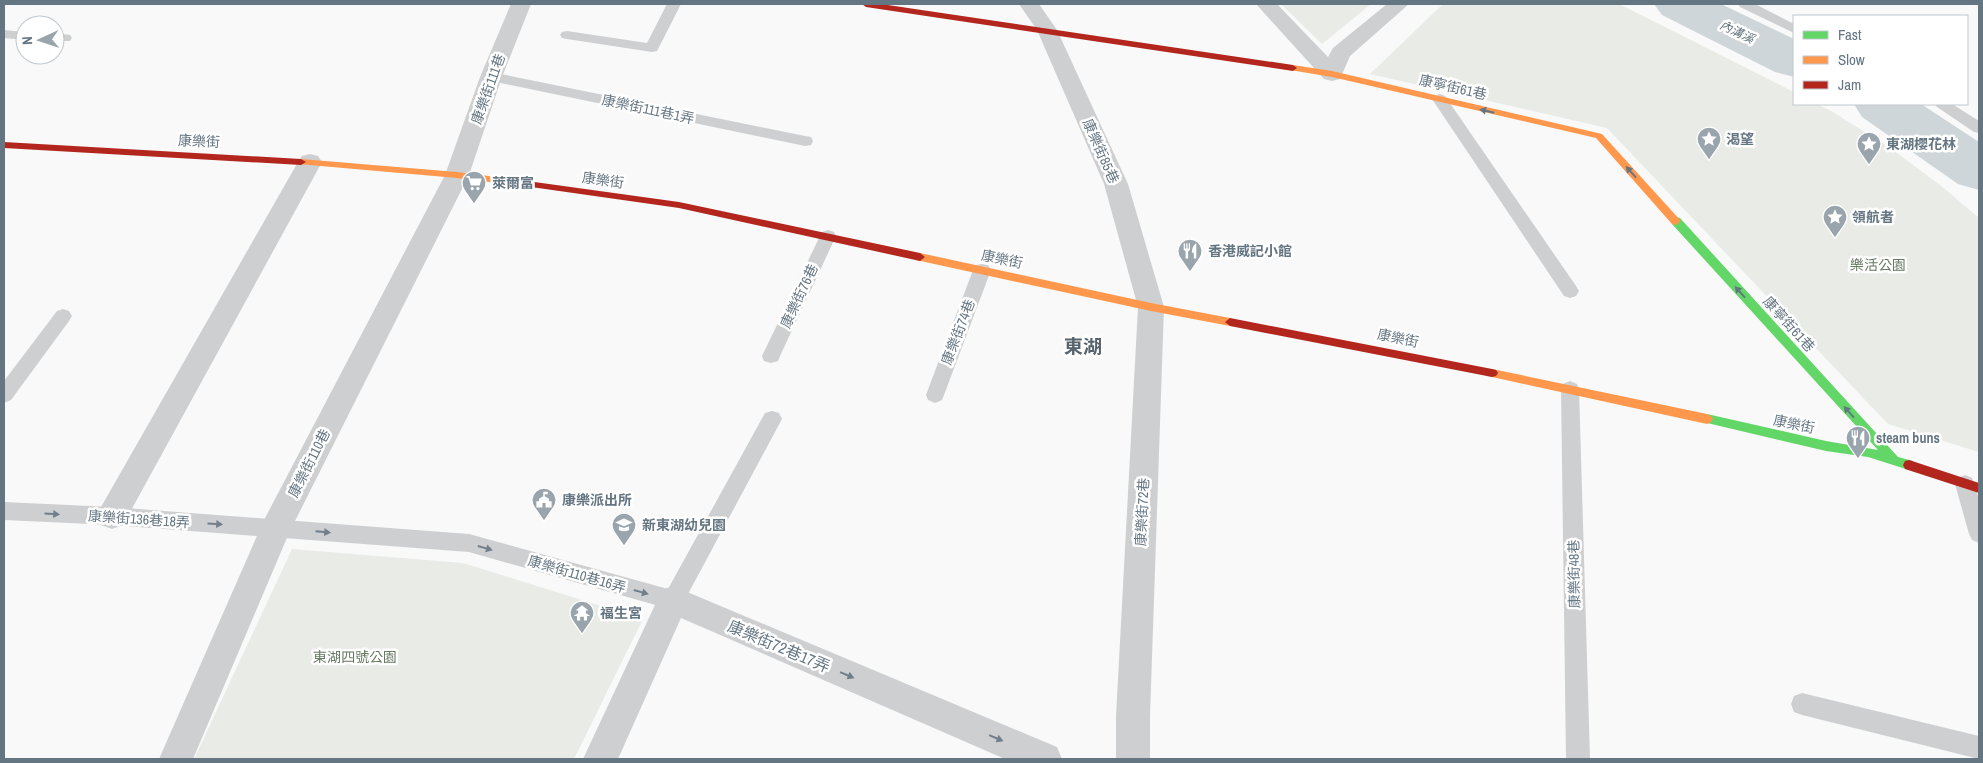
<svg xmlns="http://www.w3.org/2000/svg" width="1983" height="763" viewBox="0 0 1983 763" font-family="'Archivo Narrow','Noto Sans TC',sans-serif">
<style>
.green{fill:#e8ebe6}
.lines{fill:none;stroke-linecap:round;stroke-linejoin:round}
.river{fill:#ced6d9;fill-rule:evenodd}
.lane{fill:#cecfd0;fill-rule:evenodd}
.street{fill:#cecfd0;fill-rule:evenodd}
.fast{fill:#63d668;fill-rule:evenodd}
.slow{fill:#ff974d;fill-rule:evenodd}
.jam{fill:#b3261e;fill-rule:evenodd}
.oneway{fill:#657683}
.oneway2{fill:#707f8b}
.labels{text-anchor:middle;stroke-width:5;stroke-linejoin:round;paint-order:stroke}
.far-water-label{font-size:12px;font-style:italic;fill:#60757c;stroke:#fff}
.street-label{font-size:14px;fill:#657683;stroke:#fff}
.poi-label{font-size:14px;font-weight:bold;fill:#657683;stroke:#fff;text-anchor:start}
.park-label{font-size:14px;fill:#687a64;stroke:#fff}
.near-street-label{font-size:16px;fill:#657683;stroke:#fff}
.district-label{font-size:19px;font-weight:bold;fill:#57646e;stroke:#fff}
</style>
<rect width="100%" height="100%" fill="#f9f9f9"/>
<g class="green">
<path d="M1281,4h90l-49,40z"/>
<path d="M1443,4h176l175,88v12h23l14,7 58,36 51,38 39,33v234l-91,-28 -281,-296 -237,-54z"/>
<path d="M292,549l171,14 180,56 -69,140h-380z"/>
</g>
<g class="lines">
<g class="river">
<path d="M1654,4h67l73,35v38l-19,-5 -113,-57z"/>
<path d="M1854,104h67l58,38v48l-21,-6 -96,-67z"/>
</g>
<g class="lane">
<path d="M667,4h14l-24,47 -5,1 -85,-13 -5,-1 -2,-3 2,-3 5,-1 80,12z"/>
<path d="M1738,4h17l39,20v9l-54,-26z"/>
<path d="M4,30l21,2v8l-21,-2z"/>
<path d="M55,33l15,2 2,3 -2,3h-15z"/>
<path d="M491,72l314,64 6,1 2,4 -2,4 -6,1 -319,-66 -2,-3 2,-3z"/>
<path d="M1440,94l5,2 131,190 3,5 -3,5 -6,2 -6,-2 -132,-197 3,-3z"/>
<path d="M1935,104h17l27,17v12l-5,-1 -37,-25z"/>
<path d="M828,230l6,2 2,4 -56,120 -2,5 -7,2 -7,-2 -2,-5 58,-120 2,-4z"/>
<path d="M982,264l6,1 3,5 -47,125 -2,5 -7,3 -7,-3 -2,-5 47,-125 3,-5z"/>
<path d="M63,309l6,2 3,5 -3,5 -58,79 -7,3v-22l53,-70z"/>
<path d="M1570,381l7,3 2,5 11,370h-24l-5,-370 2,-5z"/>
<path d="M772,411l7,2 3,6 -101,188 -8,3 -204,-58 -357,-27 -108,-5v-18l108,5 357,27 199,55 97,-176z"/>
<path d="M1965,475l7,3 7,21v44l-7,-3 -3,-6 -14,-50 3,-6z"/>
<path d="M1802,693l177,43v23l-177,-44 -8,-3 -3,-8 3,-8z"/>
</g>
<g class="street">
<path d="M511,4h20l-29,73 -33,98 -180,358 -96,226h-34l105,-239 181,-345 35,-98z"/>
<path d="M1019,4h20l18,26 71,154 36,123 -14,409v43h-34v-43l22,-409 -34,-123 -67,-154z"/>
<path d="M1256,4h21l51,53 5,-9 54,-44h22l-59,52 -10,23 -8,2 -8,-2z"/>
<path d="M310,154l8,2 4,6 -199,363 -11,4 -11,-4 -4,-9 4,-9 197,-345 4,-6z"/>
<path d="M673,586l384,161 5,12h-57l-324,-141 -63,141h-35l79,-169z"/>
</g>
<path class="fast" d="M1676,217l4,1 218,239 15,4 2,4 -2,4 -4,1 -41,-13 -42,-6 -123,-29 -2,-3 2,-3 4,-2 119,27 52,9 -206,-226 -1,-3z"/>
<g class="slow">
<path d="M1293,65l39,6 270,63 79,87 -5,4 -4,-1 -76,-86 -264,-61 -42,-7v-4z"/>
<path d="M301,159l156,13 63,8 5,3 -5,3 -63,-8 -159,-14 -2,-2z"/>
<path d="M920,253l231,50 79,15 5,4 -5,4 -79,-15 -235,-51 -1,-3z"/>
<path d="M1492,369l215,45 4,2 2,3 -2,3 -4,2 -215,-47 -4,-1 -2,-3 2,-3z"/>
</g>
<g class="jam">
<path d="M862,4h19l412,61 4,3 -4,3 -427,-64z"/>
<path d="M4,142l297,17 5,3 -5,3 -297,-17z"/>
<path d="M520,180l159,22 241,51 5,4 -5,4 -241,-53 -162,-23 -2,-2 2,-2z"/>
<path d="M1230,318l262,51 4,1 2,3 -2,3 -4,1 -262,-51 -5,-4z"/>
<path d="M1909,460l70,23v10l-74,-24 -2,-4 2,-4z"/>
</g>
</g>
<defs><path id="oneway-solid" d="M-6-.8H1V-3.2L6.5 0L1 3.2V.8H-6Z" transform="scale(1.25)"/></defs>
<g class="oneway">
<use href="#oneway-solid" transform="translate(1487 111) rotate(-167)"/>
<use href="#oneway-solid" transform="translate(1631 172) rotate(-132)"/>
<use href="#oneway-solid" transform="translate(1740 292) rotate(-132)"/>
<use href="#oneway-solid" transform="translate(1849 412) rotate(-132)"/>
</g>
<g class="oneway2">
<use href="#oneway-solid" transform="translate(52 514) rotate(3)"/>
<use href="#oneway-solid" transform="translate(215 524) rotate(4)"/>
<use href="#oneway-solid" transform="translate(323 532) rotate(5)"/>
<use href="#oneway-solid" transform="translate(485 548) rotate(16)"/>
<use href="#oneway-solid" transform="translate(641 592) rotate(16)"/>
<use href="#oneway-solid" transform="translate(847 675) rotate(23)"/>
<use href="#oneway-solid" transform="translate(996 738) rotate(23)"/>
</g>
<defs>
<symbol id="sight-pin" viewBox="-11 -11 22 30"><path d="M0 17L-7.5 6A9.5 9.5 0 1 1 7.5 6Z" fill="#99a4ac" stroke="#fff"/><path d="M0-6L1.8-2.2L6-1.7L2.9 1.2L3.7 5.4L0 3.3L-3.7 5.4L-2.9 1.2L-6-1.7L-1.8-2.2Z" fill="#fff"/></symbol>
<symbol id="supermarket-pin" viewBox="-11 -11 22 30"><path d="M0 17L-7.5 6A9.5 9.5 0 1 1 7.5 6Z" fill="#99a4ac" stroke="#fff"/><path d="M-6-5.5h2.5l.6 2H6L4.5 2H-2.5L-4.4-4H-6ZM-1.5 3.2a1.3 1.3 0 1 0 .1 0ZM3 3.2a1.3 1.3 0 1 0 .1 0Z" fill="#fff"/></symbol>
<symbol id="restaurant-pin" viewBox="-11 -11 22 30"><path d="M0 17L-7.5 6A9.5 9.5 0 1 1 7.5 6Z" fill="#99a4ac" stroke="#fff"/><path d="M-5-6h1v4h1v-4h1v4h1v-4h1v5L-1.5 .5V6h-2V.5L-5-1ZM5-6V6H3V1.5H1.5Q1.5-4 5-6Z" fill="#fff"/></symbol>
<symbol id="civic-pin" viewBox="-11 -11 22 30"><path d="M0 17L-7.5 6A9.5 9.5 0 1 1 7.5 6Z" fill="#99a4ac" stroke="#fff"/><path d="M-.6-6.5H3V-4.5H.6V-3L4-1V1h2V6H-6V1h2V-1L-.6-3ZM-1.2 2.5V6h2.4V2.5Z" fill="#fff"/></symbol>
<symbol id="school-pin" viewBox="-11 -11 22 30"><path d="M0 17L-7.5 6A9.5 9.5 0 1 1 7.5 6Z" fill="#99a4ac" stroke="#fff"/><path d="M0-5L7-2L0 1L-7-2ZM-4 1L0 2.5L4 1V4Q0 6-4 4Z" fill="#fff"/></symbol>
<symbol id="temple-pin" viewBox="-11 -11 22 30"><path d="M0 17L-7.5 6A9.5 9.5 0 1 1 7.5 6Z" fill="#99a4ac" stroke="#fff"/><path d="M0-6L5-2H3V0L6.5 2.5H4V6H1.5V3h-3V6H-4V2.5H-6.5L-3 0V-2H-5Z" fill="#fff"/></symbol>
</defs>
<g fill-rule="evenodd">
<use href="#sight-pin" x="1695" y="125" width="28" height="38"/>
<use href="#sight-pin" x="1855" y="130" width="28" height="38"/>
<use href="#supermarket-pin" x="460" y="169" width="28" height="38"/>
<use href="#sight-pin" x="1821" y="203" width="28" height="38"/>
<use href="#restaurant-pin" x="1176" y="237" width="28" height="38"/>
<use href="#restaurant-pin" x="1844" y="424" width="28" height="38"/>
<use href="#civic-pin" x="530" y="486" width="28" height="38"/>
<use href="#school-pin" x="610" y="511" width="28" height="38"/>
<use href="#temple-pin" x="568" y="599" width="28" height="38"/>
</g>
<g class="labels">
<g class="far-water-label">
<text transform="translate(1737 32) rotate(26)" y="4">內溝溪</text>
</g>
<g class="street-label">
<text transform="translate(1453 87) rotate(13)" y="5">康寧街61巷</text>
<text transform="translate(488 89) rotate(-70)" y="5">康樂街111巷</text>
<text transform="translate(648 109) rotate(12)" y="5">康樂街111巷1弄</text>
<text transform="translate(199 141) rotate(3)" y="5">康樂街</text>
<text transform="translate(1101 151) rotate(66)" y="5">康樂街85巷</text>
<text transform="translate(603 180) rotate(8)" y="5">康樂街</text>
<text transform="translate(1002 259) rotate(12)" y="5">康樂街</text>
<text transform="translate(799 296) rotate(-65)" y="5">康樂街76巷</text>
<text transform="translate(1789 324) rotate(48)" y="5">康寧街61巷</text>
<text transform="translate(958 332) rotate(-69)" y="5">康樂街74巷</text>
<text transform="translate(1398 338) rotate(12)" y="5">康樂街</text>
<text transform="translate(1794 424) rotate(12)" y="5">康樂街</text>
<text transform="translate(309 463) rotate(-63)" y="5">康樂街110巷</text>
<text transform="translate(1142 512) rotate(-87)" y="5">康樂街72巷</text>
<text transform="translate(139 519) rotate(4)" y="5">康樂街136巷18弄</text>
<text transform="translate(577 574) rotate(16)" y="5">康樂街110巷16弄</text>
<text transform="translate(1574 574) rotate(-91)" y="5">康樂街48巷</text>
</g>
<g class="poi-label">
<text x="1726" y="144">渴望</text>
<text x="1886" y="149">東湖櫻花林</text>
<text x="492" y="188">萊爾富</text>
<text x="1852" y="222">領航者</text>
<text x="1208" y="256">香港威記小館</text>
<text x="1876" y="443">steam buns</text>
<text x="562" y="505">康樂派出所</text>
<text x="642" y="530">新東湖幼兒園</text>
<text x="600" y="618">福生宮</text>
</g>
<g class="park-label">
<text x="1878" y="270">樂活公園</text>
<text x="355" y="662">東湖四號公園</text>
</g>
<g class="near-street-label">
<text transform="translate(779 646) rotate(23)" y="6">康樂街72巷17弄</text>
</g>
<g class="district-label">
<text x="1083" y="353">東湖</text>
</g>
</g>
<rect width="1983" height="763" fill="none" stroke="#657683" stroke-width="10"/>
<rect x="1793" y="15" width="175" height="90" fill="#ffffff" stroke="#c1c8cd"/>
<rect x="1803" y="31" width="25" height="8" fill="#63d668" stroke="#c1c8cd"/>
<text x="1838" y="40" font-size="15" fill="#657683">Fast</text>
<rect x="1803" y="56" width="25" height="8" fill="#ff974d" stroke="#c1c8cd"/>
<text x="1838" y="65" font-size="15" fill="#657683">Slow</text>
<rect x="1803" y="81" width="25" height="8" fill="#b3261e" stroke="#c1c8cd"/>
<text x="1838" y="90" font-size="15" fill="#657683">Jam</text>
<g transform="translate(40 40) rotate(267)"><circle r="24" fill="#ffffff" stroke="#c1c8cd"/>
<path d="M0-4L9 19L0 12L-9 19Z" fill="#99a4ac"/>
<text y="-8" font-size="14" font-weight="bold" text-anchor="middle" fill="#657683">N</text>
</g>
</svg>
